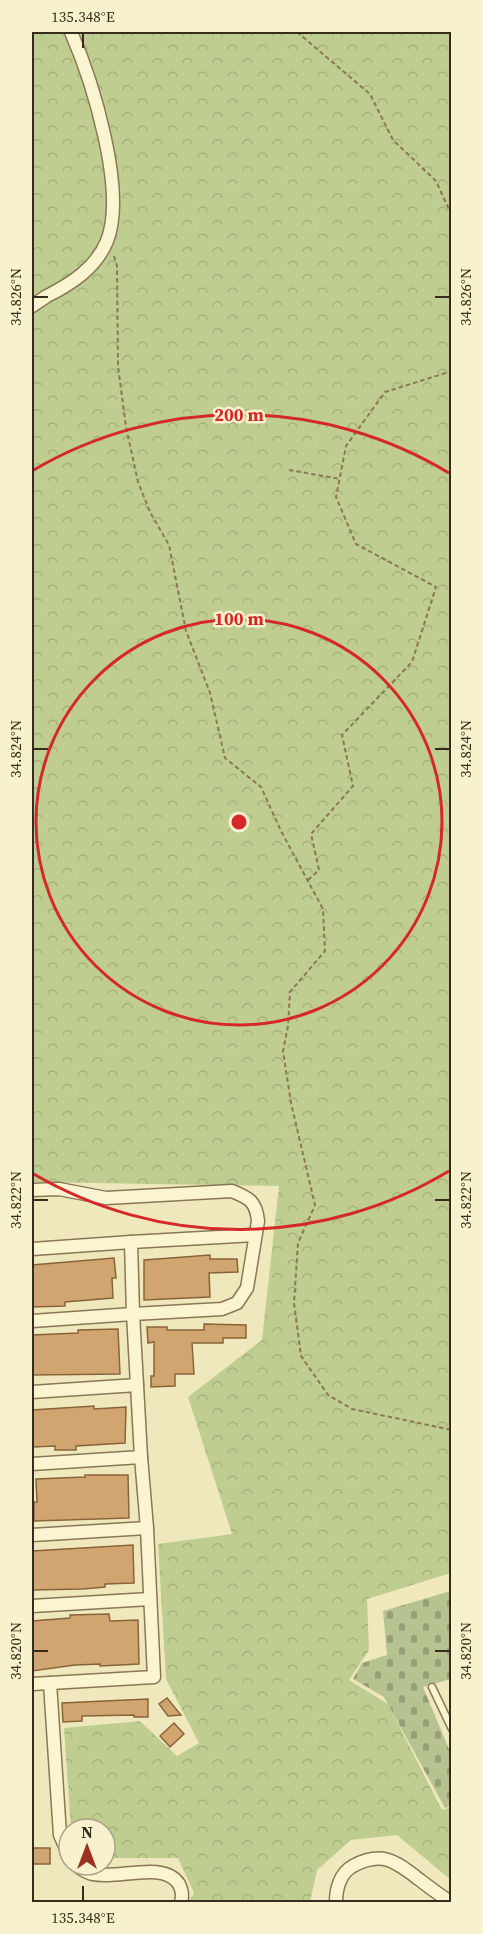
<svg xmlns="http://www.w3.org/2000/svg" width="483" height="1934" viewBox="0 0 483 1934" font-family="'Source Serif 4',serif">
<style>
.forest{fill:url(#forest-crowns)}
.cemetery{fill:url(#cemetery-stones)}
.building{fill:#d1a570;stroke:#896439;stroke-width:1.5}
.lines{fill:none;stroke-linecap:round;stroke-linejoin:round}
.service-casing{stroke:#897755;stroke-width:9}
.minor-casing{stroke:#897755;stroke-width:15}
.path{stroke:#897755;stroke-width:2;stroke-dasharray:4.5 3;stroke-linecap:butt}
.service{stroke:#fbf4d0;stroke-width:6}
.minor{stroke:#fbf4d0;stroke-width:12}
.ticks{fill:none;stroke:#372c1b;stroke-width:2}
.ring{fill:none;stroke:#d62828;stroke-width:3}
.centre{fill:#d62828;stroke:#f7f1cd;stroke-width:3}
.ring-label{font-size:18px;text-anchor:middle;font-weight:bold;fill:#d62828;stroke:#f7f1cd;stroke-width:5;stroke-linejoin:round;paint-order:stroke}
.neatline{fill:none;stroke:#372c1b;stroke-width:2}
.ticks-label{font-size:15px;text-anchor:middle;fill:#372c1b}
</style>
<defs>
<pattern id="forest-crowns" width="20" height="18" patternUnits="userSpaceOnUse" patternTransform="scale(1.5)"><rect width="20" height="18" fill="#bfce90"/><path d="M2 6a3 3 0 1 1 6 0M12 15a3 3 0 1 1 6 0" fill="none" stroke="#a5b17c"/></pattern>
<pattern id="cemetery-stones" width="16" height="16" patternUnits="userSpaceOnUse" patternTransform="scale(1.5)"><rect width="16" height="16" fill="#b6c290"/><path d="M2 7V4a2 2 0 0 1 4 0v3zM10 15v-3a2 2 0 0 1 4 0v3z" fill="#959e75"/></pattern>
</defs>
<rect width="100%" height="100%" fill="#f0e8bd"/>
<path class="forest" d="M32,32h419v1541l-84,26 2,51 -20,30 39,24 54,106 9,-3v73l-54,-45 -46,5 -34,30 -7,32h-121l5,-9 -16,-35h-73v-29h-34l-7,-101 76,-7 37,35 22,-13 -33,-64 -8,-135 74,-10 -44,-137 74,-57 17,-154 -247,-4z"/>
<path class="cemetery" d="M451,1591v88l-28,8 28,67v52l-6,2 -61,-111 -31,-18 9,-16 25,-8 -4,-44z"/>
<g class="building">
<path d="M210,1255v4h27l1,13 -29,1 1,24 -66,3v-40z"/>
<path d="M114,1258l2,20h-4l1,20 -48,4v4l-33,1v-42z"/>
<path d="M204,1324l42,1v13h-23v5h-31l2,31h-19v12l-24,1v-11h3v-34l-6,1 -1,-16h20v3h37z"/>
<path d="M118,1329l2,45 -88,1v-40l46,-2v-3z"/>
<path d="M94,1406v3l32,-2 -1,36 -49,3v4h-21v-4l-22,1 -1,-37z"/>
<path d="M85,1475h43l1,43 -95,3v-19h3l-1,-23 49,-2z"/>
<path d="M133,1545l1,38 -29,1v3l-22,2 -51,1v-39z"/>
<path d="M109,1614l1,7 28,-1 1,44 -39,2v-2l-25,1 -43,6v-50l38,-3v-3z"/>
<path d="M167,1698l14,17 -13,1 -9,-12z"/>
<path d="M148,1699v18h-14v-2l-52,1v5l-19,1 -1,-19z"/>
<path d="M174,1723l10,11 -14,13 -10,-11z"/>
<rect x="32" y="1848" width="18" height="16"/>
</g>
<g class="lines">
<defs>
<path id="service" d="M432,1687l20,42"/>
<g id="minor">
<path d="M32,306c5,-3 10,-7 15,-10 24,-12 49,-28 60,-55 20,-50 -15,-161 -36,-209"/>
<path d="M32,1190l27,-1 47,9 126,-7c17,7 24,10 26,30l-11,67 -10,15 -15,6 -89,5 4,71"/>
<path d="M32,1249l99,-7"/>
<path d="M32,1321l101,-7 -2,-72 124,-7"/>
<path d="M32,1392l105,-7 4,72"/>
<path d="M32,1464l109,-7 6,71 7,149 -104,6"/>
<path d="M32,1535l115,-7"/>
<path d="M32,1606l118,-7"/>
<path d="M32,1684l18,-1 10,152 9,20"/>
<path d="M76,1865c5,4 11,8 17,9 25,6 70,-14 86,10 3,7 4,11 2,18"/>
<path d="M336,1902c0,-13 4,-29 17,-36 30,-16 43,-4 67,14 10,8 20,15 30,22"/>
</g>
</defs>
<use href="#service" class="service-casing"/>
<use href="#minor" class="minor-casing"/>
<g class="path">
<path d="M297,32l73,62 23,46 43,41 16,35"/>
<path d="M114,256l3,10 1,100 8,61 12,55 12,30 19,33 17,86 24,62 15,65 36,29 20,44 42,78 2,42 -35,41 -2,34 -5,25 8,52 24,102 -17,38 -4,60 7,53 27,39 24,14 100,21"/>
<path d="M289,470l51,9"/>
<path d="M308,880l11,-10 -8,-36 42,-48 -11,-51 70,-73 24,-75 -80,-43 -20,-47 10,-51 39,-54 67,-21"/>
</g>
<use href="#service" class="service"/>
<use href="#minor" class="minor"/>
</g>
<path class="ticks" d="M83,33v15M33,297h15M435,297h15M33,749h15M435,749h15M33,1200h15M435,1200h15M33,1651h15M435,1651h15M83,1886v15"/>
<g class="ring">
<circle cx="239" cy="822" r="203"/>
<path d="M449 1171A407 407 0 0 1 32 1173M32 471A407 407 0 0 1 449 473"/>
</g>
<circle cx="239" cy="822" r="9" class="centre"/>
<g class="ring-label">
<text x="239" y="421">200 m</text>
<text x="239" y="625">100 m</text>
</g>
<rect width="483" height="1934" fill="none" stroke="#f7f1cd" stroke-width="66"/>
<g transform="translate(87 1847)"><circle r="28" fill="#f7f1cd" stroke="#aaa286" stroke-width="1.5"/>
<path d="M0-4.5L10 22L0 15L-10 22Z" fill="#9b3122"/>
<text y="-9" font-size="16" font-weight="bold" text-anchor="middle" fill="#372c1b">N</text>
</g>
<rect x="33" y="33" width="417" height="1868" class="neatline"/>
<g class="ticks-label">
<text x="83" y="22">135.348°E</text>
<text transform="translate(16 297) rotate(-90)" y="5">34.826°N</text>
<text transform="translate(466 297) rotate(-90)" y="5">34.826°N</text>
<text transform="translate(16 749) rotate(-90)" y="5">34.824°N</text>
<text transform="translate(466 749) rotate(-90)" y="5">34.824°N</text>
<text transform="translate(16 1200) rotate(-90)" y="5">34.822°N</text>
<text transform="translate(466 1200) rotate(-90)" y="5">34.822°N</text>
<text transform="translate(16 1651) rotate(-90)" y="5">34.820°N</text>
<text transform="translate(466 1651) rotate(-90)" y="5">34.820°N</text>
<text x="83" y="1923">135.348°E</text>
</g>
</svg>
